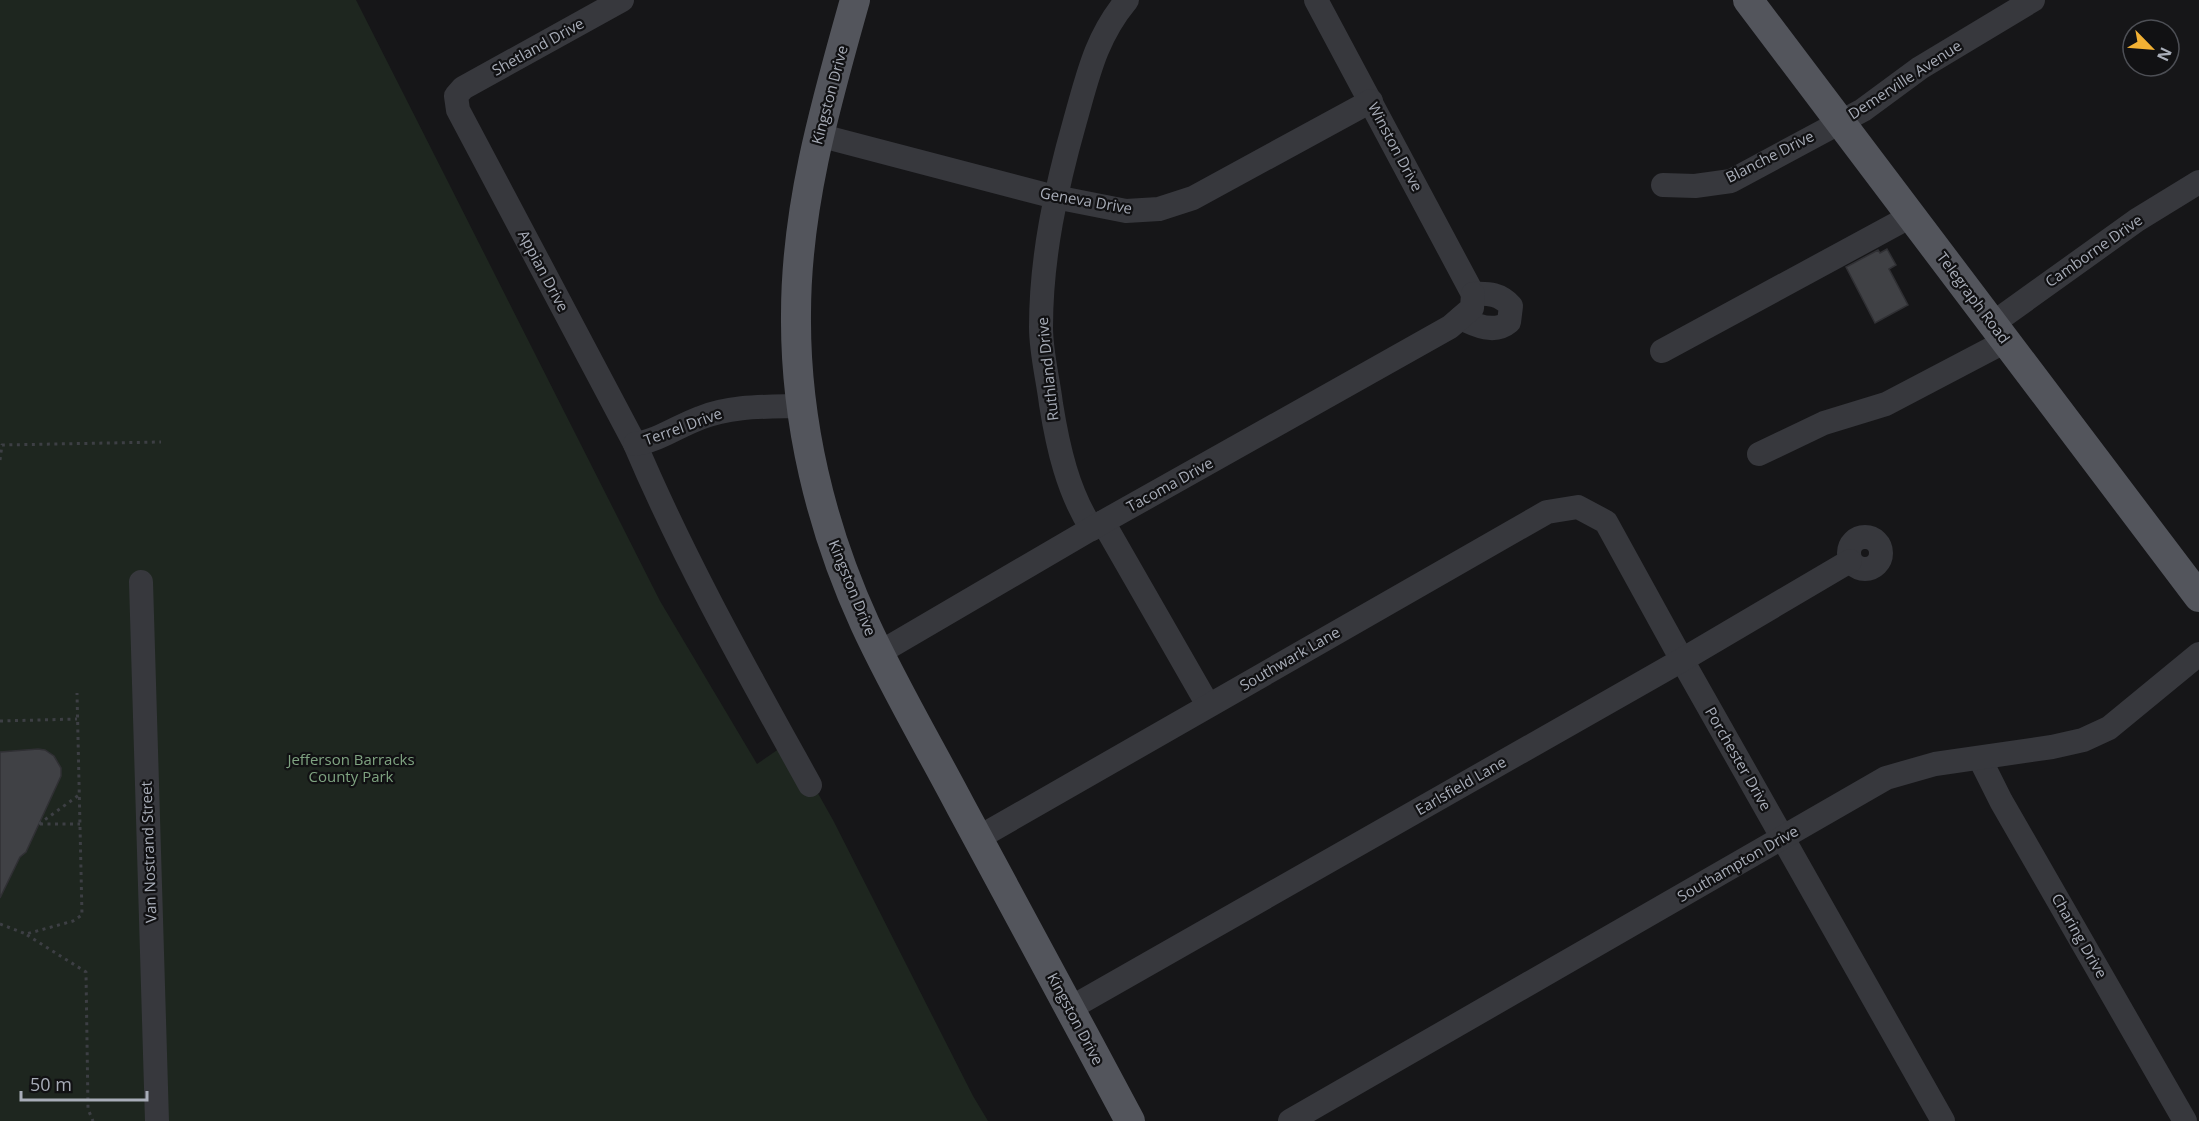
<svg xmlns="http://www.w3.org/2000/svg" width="2199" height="1121" viewBox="0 0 2199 1121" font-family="'Open Sans',sans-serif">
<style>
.green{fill:#1e261f}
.building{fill:#404145;stroke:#303034;stroke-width:1.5}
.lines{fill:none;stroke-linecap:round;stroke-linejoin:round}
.path{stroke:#3d3f44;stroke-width:3;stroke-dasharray:3 4.5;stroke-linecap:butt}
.minor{stroke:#37383d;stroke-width:24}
.major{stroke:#53555c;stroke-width:30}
.labels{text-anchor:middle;stroke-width:4.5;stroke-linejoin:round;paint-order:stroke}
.street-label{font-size:15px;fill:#a8adb8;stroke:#111113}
.park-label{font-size:15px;fill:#7fa381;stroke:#111113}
</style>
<rect width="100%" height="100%" fill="#161618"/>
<path class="green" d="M0,0h356l304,601 97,163 32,-22 44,78 140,276 15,25h-988z"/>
<g class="building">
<path d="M1887,249l9,16 -7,4 19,36 -33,18 -29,-56 32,-17 2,3z"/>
<path d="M38,749l7,1 9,6 7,12v8l-35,76 -6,5 -20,41v-146z"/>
</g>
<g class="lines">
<g class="path">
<path d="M0,460l2,-15 159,-3"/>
<path d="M0,721l77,-2"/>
<path d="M39,824l40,-29"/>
<path d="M40,824h40"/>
<path d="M0,924l26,10 47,-13 9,-6 -5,-222"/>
<path d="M27,935l59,37 2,137 5,12"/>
</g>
<g class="minor">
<path d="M622,0l-159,88 -7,8 2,14 177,334c50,118 113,229 175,341"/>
<path d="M1316,0l157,294"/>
<path d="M818,135l237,62 71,14 33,-2 34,-11 178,-97"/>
<path d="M1663,185l32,1 36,-5 132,-71 57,-42 113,-68"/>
<path d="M1461,318c15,8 34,16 48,4l2,-16c-11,-12 -22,-13 -38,-12"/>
<path d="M1992,324l145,-104 62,-38"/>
<path d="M1662,351l249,-135"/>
<path d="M635,444c23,-3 43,-18 65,-26 32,-13 68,-11 102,-12"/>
<path d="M1759,454l65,-31 62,-19 120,-63"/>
<path d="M1103,522l105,183"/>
<path d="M1092,529c-24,-37 -34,-81 -41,-125 -3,-25 -10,-51 -10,-77 0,-70 15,-139 34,-206 13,-46 21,-84 52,-121"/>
<circle cx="1865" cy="553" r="16"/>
<path d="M141,582l16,539"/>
<path d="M879,653l224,-131 347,-195 22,-19 1,-14"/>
<path d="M1980,759l21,42 184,320"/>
<path d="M978,838l569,-326 31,-5 28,15 76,138 261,461"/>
<path d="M1069,1009l613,-349 168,-99"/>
<path d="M1290,1121l596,-343 49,-14 117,-17 31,-7 26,-12 90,-74"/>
</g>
<g class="major">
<path d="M855,0c-29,103 -59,206 -59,314 -1,107 25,214 69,310 29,63 64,122 96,183 56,104 113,209 169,314"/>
<path d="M1748,0l451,597"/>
</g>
</g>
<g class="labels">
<g class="street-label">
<text transform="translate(538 47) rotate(-29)" y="5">Shetland Drive</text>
<text transform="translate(1905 80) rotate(-33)" y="5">Demerville Avenue</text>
<text transform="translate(830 95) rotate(-75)" y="5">Kingston Drive</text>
<text transform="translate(1395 147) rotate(62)" y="5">Winston Drive</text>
<text transform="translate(1770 157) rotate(-27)" y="5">Blanche Drive</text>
<text transform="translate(1086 201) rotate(10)" y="5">Geneva Drive</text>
<text transform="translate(2094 251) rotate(-35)" y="5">Camborne Drive</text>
<text transform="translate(543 271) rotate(62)" y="5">Appian Drive</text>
<text transform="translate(1973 298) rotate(53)" y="5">Telegraph Road</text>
<text transform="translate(1048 369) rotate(-96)" y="5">Ruthland Drive</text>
<text transform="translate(683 427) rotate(-20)" y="5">Terrel Drive</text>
<text transform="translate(1170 485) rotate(-29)" y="5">Tacoma Drive</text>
<text transform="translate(852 588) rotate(68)" y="5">Kingston Drive</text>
<text transform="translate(1290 659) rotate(-30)" y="5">Southwark Lane</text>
<text transform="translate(1738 759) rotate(60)" y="5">Porchester Drive</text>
<text transform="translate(1461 786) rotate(-30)" y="5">Earlsfield Lane</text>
<text transform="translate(149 852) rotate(-92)" y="5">Van Nostrand Street</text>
<text transform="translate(1738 864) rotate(-30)" y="5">Southampton Drive</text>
<text transform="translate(2079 936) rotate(60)" y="5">Charing Drive</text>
<text transform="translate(1075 1019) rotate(62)" y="5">Kingston Drive</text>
</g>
<g class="park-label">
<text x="351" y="765">Jefferson Barracks<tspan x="351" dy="17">County Park</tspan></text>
</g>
</g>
<g transform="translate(2151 48) rotate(115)"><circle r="28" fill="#111113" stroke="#4d4f55" stroke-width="1.5"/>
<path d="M0-4.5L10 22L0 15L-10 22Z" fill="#f2b134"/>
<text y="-9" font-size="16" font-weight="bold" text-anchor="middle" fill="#a8adb8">N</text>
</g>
<path d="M21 1091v9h126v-9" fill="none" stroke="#a8adb8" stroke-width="3"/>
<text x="30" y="1091" font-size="18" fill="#a8adb8" stroke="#111113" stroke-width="4.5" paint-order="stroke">50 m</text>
</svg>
